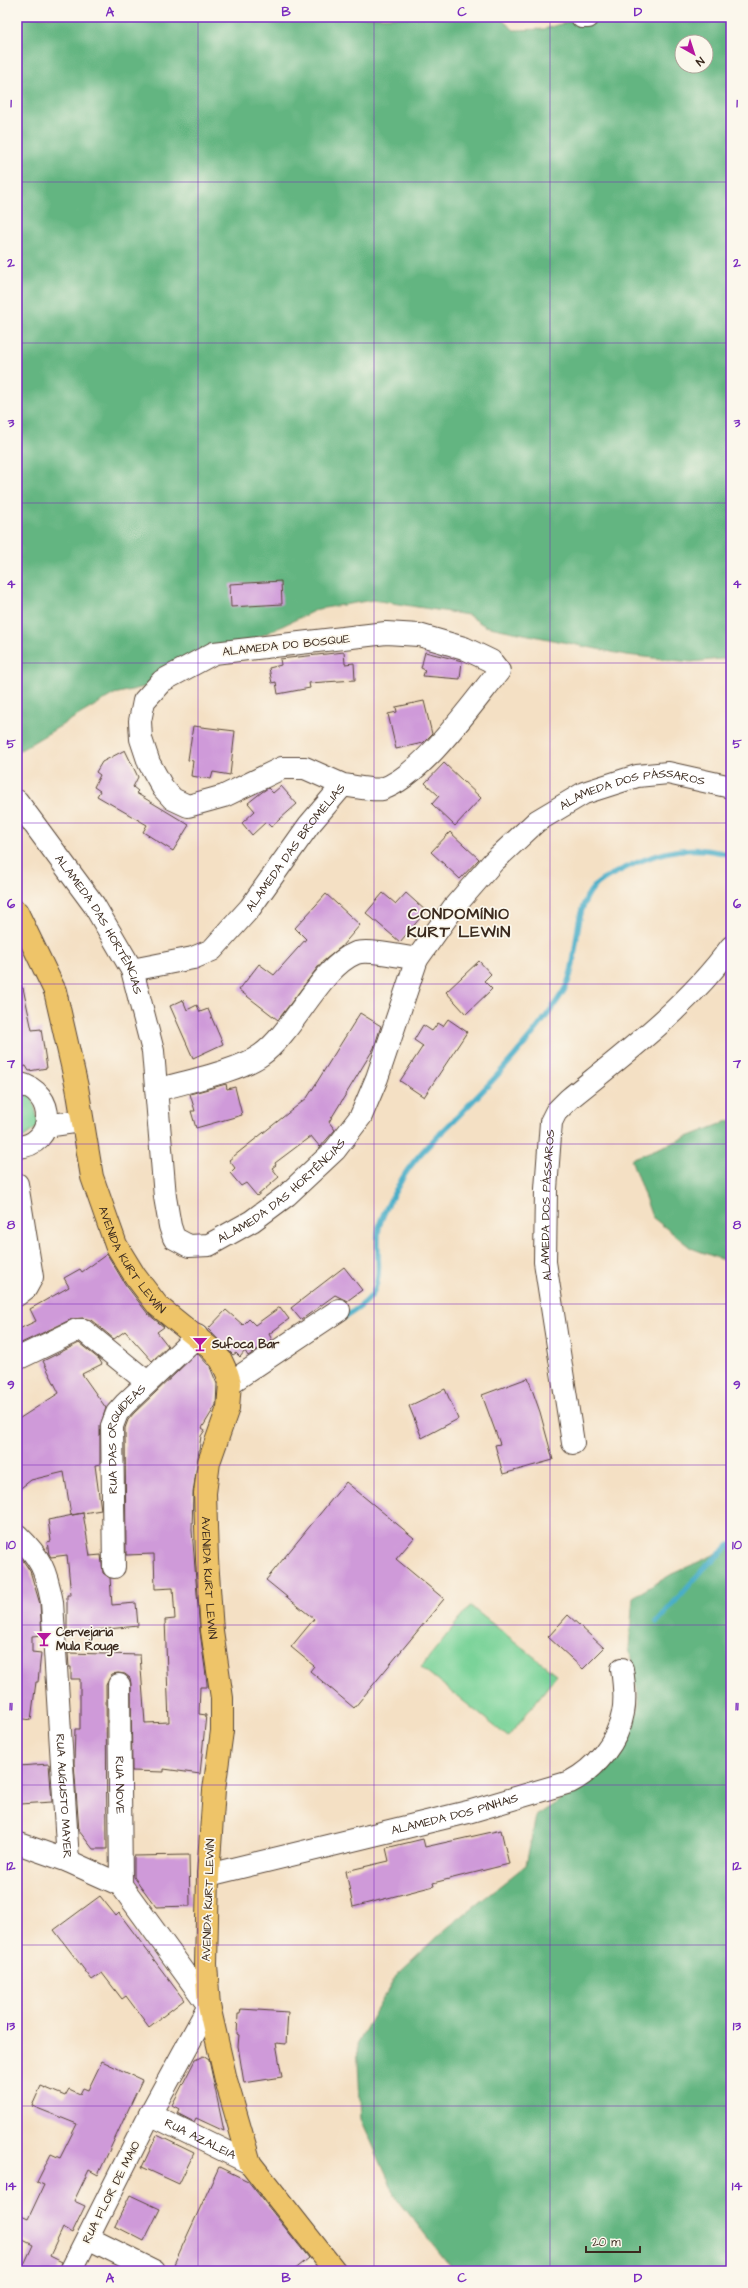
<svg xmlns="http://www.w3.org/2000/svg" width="748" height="2288" viewBox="0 0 748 2288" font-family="'Architects Daughter',sans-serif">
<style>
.green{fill:#7ad399;stroke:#5a7e5c}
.forest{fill:#63b581;stroke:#4f7050;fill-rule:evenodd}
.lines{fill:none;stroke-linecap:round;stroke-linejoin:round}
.stream{stroke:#49aec8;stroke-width:5.5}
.building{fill:#cf9ad9}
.minor-casing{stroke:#574537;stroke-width:24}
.major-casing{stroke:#574537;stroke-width:24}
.minor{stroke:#fff;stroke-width:22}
.major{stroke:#eec469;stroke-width:22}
.grid{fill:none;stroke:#7b2cbf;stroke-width:1;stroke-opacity:0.55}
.labels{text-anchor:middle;stroke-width:3.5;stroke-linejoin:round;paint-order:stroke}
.street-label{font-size:12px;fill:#3b2a1e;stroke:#fbf7ec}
.poi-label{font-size:12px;font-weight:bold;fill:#3b2a1e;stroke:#fbf7ec;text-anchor:start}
.district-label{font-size:16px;font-weight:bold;letter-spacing:1px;fill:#3b2a1e;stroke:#fbf7ec}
.neatline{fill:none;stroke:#7b2cbf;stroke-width:1.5}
.grid-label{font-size:13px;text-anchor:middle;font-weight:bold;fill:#7b2cbf}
</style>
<rect width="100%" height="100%" fill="#fbf7ec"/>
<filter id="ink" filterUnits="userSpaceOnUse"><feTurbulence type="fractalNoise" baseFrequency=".025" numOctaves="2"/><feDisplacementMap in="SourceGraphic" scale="8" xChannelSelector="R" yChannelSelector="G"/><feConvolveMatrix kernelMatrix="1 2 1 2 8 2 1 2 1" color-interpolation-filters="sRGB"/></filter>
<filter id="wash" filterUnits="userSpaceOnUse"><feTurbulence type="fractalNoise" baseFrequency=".012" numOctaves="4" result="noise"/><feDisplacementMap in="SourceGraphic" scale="16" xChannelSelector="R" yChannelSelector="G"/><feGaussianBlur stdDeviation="0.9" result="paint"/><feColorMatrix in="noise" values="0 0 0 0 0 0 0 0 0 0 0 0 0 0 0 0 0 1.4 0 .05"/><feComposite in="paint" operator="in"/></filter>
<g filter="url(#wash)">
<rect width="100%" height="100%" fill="#f4e0c4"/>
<g class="green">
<path d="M17,1089l15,6 7,31 -22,16z"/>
<path d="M470,1606l87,69 -49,62 -87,-70z"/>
</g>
<g class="forest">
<path d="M17,17h482l15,13 30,-1 40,-12h117l9,3 21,1v637l-40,4 -65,-7 -141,-29 -17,-11 -95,-15 -55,9 -156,74 -48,11 -97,58zM682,42h24v24h-24z"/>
<path d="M731,1120v143l-40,-15 -39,-31 -21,-58z"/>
<path d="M731,1547v724h-277l-57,-72 -36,-80 -4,-75 39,-68 51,-48 79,-63 10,-49 70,-46 34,-65 -11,-57 4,-51 39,-23z"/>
</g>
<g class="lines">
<g class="stream">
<path d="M343,1318c28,-17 38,-26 35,-61 0,-9 -1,-20 1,-30 4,-16 15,-33 23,-48 14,-25 40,-46 60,-67 37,-37 73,-76 101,-120 18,-29 8,-81 31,-105 8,-9 20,-13 31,-19 37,-18 66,-24 106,-13"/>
<path d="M657,1622l49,-56 25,-22"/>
</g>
</g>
<g id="blocks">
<g class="building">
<path d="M281,581l1,23 -51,3 -1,-23z"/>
<path d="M344,652l1,12 9,-1 1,17 -46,3 1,5 -32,6 -2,-12 -4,1 -3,-15 12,-3 -1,-6z"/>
<path d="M425,652l37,9 -2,18 -37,-3 2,-6 -4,-2z"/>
<path d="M424,701l8,33 -9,9 -27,6 -8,-35 9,-2 -1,-5z"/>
<path d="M193,726l42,5 -5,44 -17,-3 -2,7 -20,-3 2,-15 -5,-1z"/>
<path d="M125,750l13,27 -5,10 5,4 -2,2 53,32 -16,26 -30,-19 4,-7 -50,-29 3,-5 -6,-4 6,-12 -4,-3 6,-10z"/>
<path d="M444,763l37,35 -26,28 -23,-22 7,-8 -14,-13z"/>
<path d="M281,786l16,18 -26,23 -5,-5 -14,13 -10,-12 13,-12 -7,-8 14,-11 6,-4 5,5z"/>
<path d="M450,832l29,27 -19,20 -29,-27z"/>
<path d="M383,893l13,11 10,-11 20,18 -26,31 -34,-29z"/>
<path d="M326,894l34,31 -19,22 -20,16 -43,57 -39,-30 20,-26 15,11 32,-36 -11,-11z"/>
<path d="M479,961l12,13 -7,7 8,8 -26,25 -20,-22z"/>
<path d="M23,988l9,42 9,-1 6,39 -18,3 -3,-5 -9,2v-79z"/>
<path d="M183,1000l4,10 10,-5 3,7 8,-3 15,35 -30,14 -23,-52z"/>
<path d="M360,1013l21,13 -7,22 -45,74 6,8 -15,17 -9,-11 -36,27 1,2 -4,3 7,9 -22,19 -11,-13 -5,3 -11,-13 5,-5 -6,-8 78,-62z"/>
<path d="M448,1019l19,13 -43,65 -24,-16 23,-35 -9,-6 9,-15 9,6 6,-8 5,3z"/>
<path d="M226,1084l1,5 8,-2 7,28 -46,13 -5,-17h4l-5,-17z"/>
<path d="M107,1254l18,30 23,30 16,13 -7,5 11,14 -16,15 -27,-30 -11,8 -23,-19 -8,-2 -11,1 -55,26v-15l19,-9 -6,-12 39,-22 -5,-9 16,-9 2,3z"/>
<path d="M344,1267l18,23 -15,11 -12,-6 -34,25 -10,-12z"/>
<path d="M280,1307l9,12 -20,15 3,6 -24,16 -3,-5 -5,6 -4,-4 -3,2 -25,-26 18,-19 17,15 6,-6 6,6z"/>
<path d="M79,1343l20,16 3,5 -20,10 24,34 -6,18v38l-5,1 6,45 -30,5 -7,-43 -33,8 -14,11v-71l42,-27 -16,-32z"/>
<path d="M197,1353l13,14 7,17 -1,21 -14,23 3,2 -4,6 -8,57 -1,37 8,102 7,51v4h-7l-1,27 7,1 -6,59 -36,-5v3l-32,-1 -1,-87 -1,-6 -5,-4 -7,-1 -6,1 -6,11 1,164h-14l-14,-18 -5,-68 1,-34h5v-50h-9v-12h-2l-1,-14 72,2 5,68 24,-1 -4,-102 10,-1 -2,-31 -18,1 -1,-35 -28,1 -1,-127 3,-8 6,-7z"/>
<path d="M528,1378l12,34 13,48 -50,14 -8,-29 5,-1 -18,-49z"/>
<path d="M445,1389l13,30 -36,19 -13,-32z"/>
<path d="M346,1482l68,56 -18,21 48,40 -90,109 -44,-37 4,-5 -23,-19 23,-28 -48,-39z"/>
<path d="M83,1513l7,43 11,-1 2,18 7,5 2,27 24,-2 2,23 -71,7v-38h4l-4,-40 -16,2 -2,-3 -2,-12 4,-1 -3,-21z"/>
<path d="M17,1558l5,1 8,12 10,33 2,31 -10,1v16l9,1 -3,29h-2l-5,38 -14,-2z"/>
<path d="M568,1615l36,33 -21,21 -35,-32z"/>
<path d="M49,1764l3,38 -32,2 -2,-38z"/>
<path d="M501,1830l8,34 -76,19 1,3 -81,21 -7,-36 43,-10 -3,-13 37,-9 2,8z"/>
<path d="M189,1855l1,51 -34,1 -22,-30v-21z"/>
<path d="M100,1896l16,20 3,-3 65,87 -35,27 -23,-31 -4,3 -20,-26 -10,7 -38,-50z"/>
<path d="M241,2009l47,3 -2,32 -10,-1 6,34 -38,6 -6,-37 1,-11 -2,-1 1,-20h2z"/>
<path d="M203,2056l6,4 15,71 -28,-13 -2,4 -17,-9 2,-4 -7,-4 23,-45z"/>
<path d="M102,2061l40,19 -44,95 -9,-5 -15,31 11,5 -13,27 -9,-5 -13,28 12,6 -3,9h-38l12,-26 -16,-8v-23l11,5 16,-34 -7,-3 14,-28 9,4 17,-34 -45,-18 9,-20 24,10 4,-7 11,5 3,-6 5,2z"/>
<path d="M157,2135l37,18 -15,31 -37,-17z"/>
<path d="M219,2167l29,14 61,77 -16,13h-103l-16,-7z"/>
<path d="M130,2195l30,14 -16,32 -29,-15z"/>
</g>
</g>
</g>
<g filter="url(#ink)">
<use href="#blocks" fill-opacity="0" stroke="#574537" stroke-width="1"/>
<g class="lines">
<defs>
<g id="minor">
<path d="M582,17h6"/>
<path id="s1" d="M17,801l77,104 38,65 21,81 12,146 5,29 4,12 15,8 20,-1 43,-24 35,-26 48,-45 26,-34 16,-38 40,-119 37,-52 39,-45 44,-41 47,-28 53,-17 31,-3 63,14"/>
<path id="s2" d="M132,970l61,-12 19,-8 38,-42 59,-83 34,-40c9,1 31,6 39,4 40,-13 90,-85 117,-118l-8,-10 -27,-13 -45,-13 -33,-2 -172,20 -52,28 -18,20 -4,20 1,18 8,24 14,25 10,11 15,7 36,-10 58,-28h23l38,17"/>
<path d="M17,1083c42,9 38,63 0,64"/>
<path d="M157,1090c27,-8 82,-19 104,-35 33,-23 59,-88 95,-102 12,-4 48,4 61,6"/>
<path d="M46,1126l35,-5"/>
<path d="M17,1184l15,93 -6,11 -9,7"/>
<path d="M17,1359l60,-29h6l64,52"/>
<path d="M230,1383l109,-73"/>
<path id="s3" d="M573,1443l-28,-181 1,-73 5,-67 5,-10 13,-13c57,-46 119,-93 162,-152"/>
<path id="s4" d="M17,1535c24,23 29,35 35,67l16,259"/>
<path id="s5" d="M114,1567l-2,-141 5,-13 8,-9 72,-68"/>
<path id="s6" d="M119,1685l2,200"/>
<path d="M17,1843l51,18 53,24 88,121 -59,108 -79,157"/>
<path id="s7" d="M208,1875l260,-63 102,-30c25,-13 48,-40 53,-69 3,-14 1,-30 -1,-44"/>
<path id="s8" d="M150,2114l100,49"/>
<path d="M88,2238l66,33"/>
</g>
<g id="major">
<path id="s9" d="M17,912l38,79 22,96 15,90 24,68 19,31 23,30 52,42 11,12 6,13 3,10 -2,25 -19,54 -4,31 2,66 5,72 10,67v33l-8,59 -6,85 -2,89 3,42 17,74 24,83 85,108"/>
</g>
</defs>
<use href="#minor" class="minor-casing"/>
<use href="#major" class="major-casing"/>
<use href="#minor" class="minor"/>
<use href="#major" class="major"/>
</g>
</g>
<path class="grid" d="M198,17v2254M374,17v2254M550,17v2254M17,182h714M17,343h714M17,503h714M17,663h714M17,823h714M17,984h714M17,1144h714M17,1304h714M17,1465h714M17,1625h714M17,1785h714M17,1945h714M17,2106h714"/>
<defs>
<symbol id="bar-bare" viewBox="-9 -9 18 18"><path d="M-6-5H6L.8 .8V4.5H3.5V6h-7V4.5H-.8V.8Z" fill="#b5179e" stroke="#fbf7ec" stroke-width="2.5" paint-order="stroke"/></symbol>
</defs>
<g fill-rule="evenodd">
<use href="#bar-bare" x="189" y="1333" width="22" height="22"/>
<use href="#bar-bare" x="33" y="1628" width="22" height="22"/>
</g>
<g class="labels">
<g class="street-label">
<text transform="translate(286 645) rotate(-6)" y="4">ALAMEDA DO BOSQUE</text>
<text dy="4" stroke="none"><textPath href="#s1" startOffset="1169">ALAMEDA DOS PÁSSAROS</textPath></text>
<text dy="4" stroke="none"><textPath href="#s2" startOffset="215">ALAMEDA DAS BROMÉLIAS</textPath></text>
<text dy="4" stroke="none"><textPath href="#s1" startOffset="149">ALAMEDA DAS HORTÊNCIAS</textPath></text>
<text dy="4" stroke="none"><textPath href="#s1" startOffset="605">ALAMEDA DAS HORTÊNCIAS</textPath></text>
<text dy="4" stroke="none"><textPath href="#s3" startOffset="240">ALAMEDA DOS PÁSSAROS</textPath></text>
<text dy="4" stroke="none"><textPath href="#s9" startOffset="370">AVENIDA KURT LEWIN</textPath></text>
<text dy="4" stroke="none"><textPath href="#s5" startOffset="133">RUA DAS ORQUÍDEAS</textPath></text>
<text dy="4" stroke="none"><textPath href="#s9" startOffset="730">AVENIDA KURT LEWIN</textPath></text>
<text dy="4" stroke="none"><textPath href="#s6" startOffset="100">RUA NOVE</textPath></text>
<text dy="4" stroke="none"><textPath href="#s4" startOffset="272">RUA AUGUSTO MAYER</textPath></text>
<text dy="4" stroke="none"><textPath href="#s7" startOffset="254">ALAMEDA DOS PINHAIS</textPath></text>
<text transform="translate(208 1900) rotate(-88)" y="4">AVENIDA KURT LEWIN</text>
<text dy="4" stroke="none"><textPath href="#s8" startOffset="56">RUA AZALEIA</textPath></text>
<text transform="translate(111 2192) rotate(-63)" y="4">RUA FLOR DE MAIO</text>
</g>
<g class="poi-label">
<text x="212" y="1348">Sufoca Bar</text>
<text x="56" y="1636">Cervejaria<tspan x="56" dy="14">Mula Rouge</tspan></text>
</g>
<g class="district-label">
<text x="459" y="919">CONDOMÍNIO<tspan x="459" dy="18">KURT LEWIN</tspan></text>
</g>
</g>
<rect width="748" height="2288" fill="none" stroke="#fbf7ec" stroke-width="44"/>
<g transform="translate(694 54) rotate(141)"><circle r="19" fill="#fbf7ec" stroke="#aea59a"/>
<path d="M0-3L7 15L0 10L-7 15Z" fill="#b5179e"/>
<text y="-6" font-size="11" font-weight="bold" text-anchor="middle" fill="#3b2a1e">N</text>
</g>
<path d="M586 2246v6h54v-6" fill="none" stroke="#3b2a1e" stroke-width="2"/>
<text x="592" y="2246" font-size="12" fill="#3b2a1e" stroke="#fbf7ec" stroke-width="3" paint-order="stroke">20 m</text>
<rect x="22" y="22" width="704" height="2244" class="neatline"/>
<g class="grid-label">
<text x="110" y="16">A</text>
<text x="286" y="16">B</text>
<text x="462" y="16">C</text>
<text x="638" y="16">D</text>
<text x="11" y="107">1</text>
<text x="737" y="107">1</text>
<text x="11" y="267">2</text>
<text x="737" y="267">2</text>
<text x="11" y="427">3</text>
<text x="737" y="427">3</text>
<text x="11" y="588">4</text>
<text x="737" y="588">4</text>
<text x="11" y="748">5</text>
<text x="737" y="748">5</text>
<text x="11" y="908">6</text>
<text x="737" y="908">6</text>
<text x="11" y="1068">7</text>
<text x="737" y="1068">7</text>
<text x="11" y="1229">8</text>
<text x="737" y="1229">8</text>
<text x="11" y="1389">9</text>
<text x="737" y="1389">9</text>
<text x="11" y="1549">10</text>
<text x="737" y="1549">10</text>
<text x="11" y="1710">11</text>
<text x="737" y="1710">11</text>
<text x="11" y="1870">12</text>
<text x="737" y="1870">12</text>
<text x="11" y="2030">13</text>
<text x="737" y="2030">13</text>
<text x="11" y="2190">14</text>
<text x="737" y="2190">14</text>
<text x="110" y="2282">A</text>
<text x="286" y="2282">B</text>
<text x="462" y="2282">C</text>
<text x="638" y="2282">D</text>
</g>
</svg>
